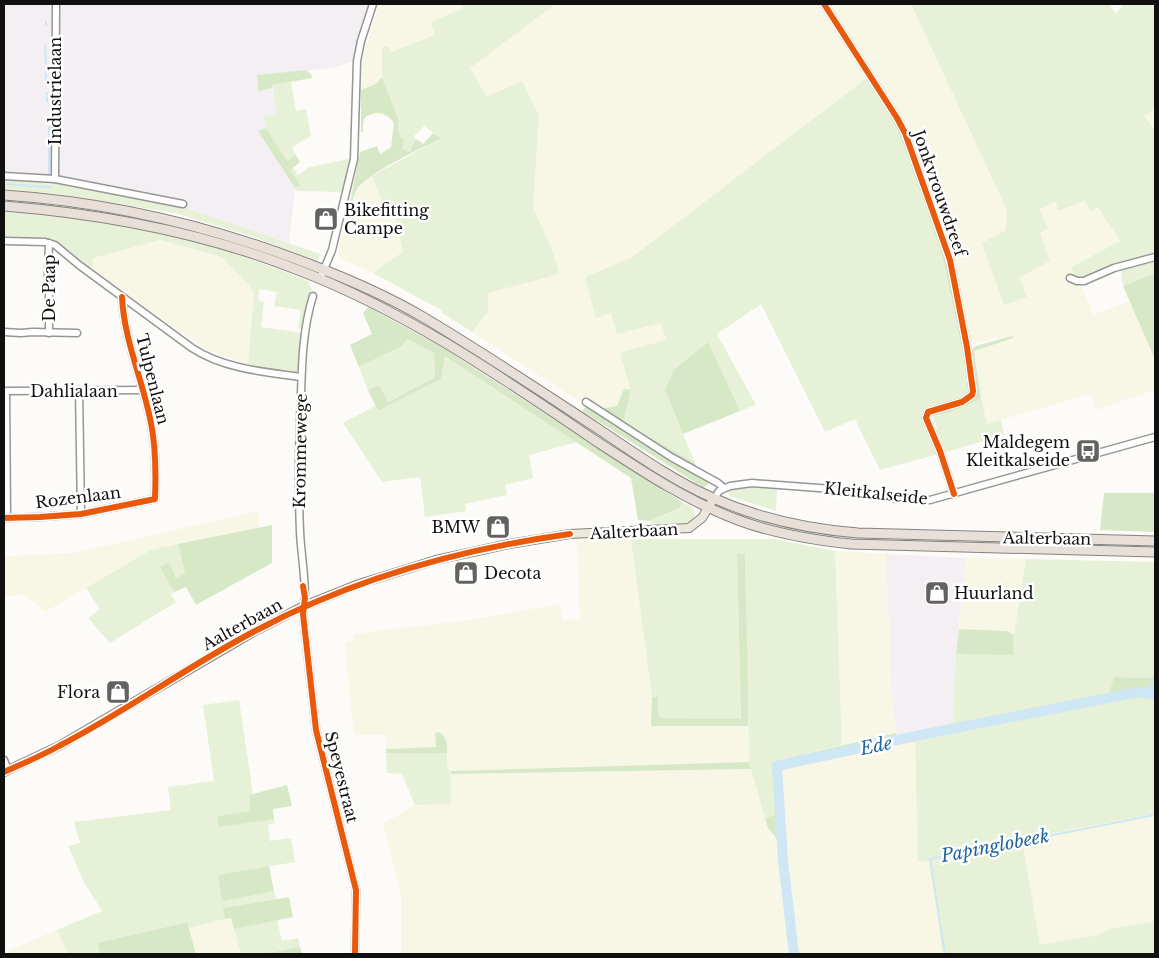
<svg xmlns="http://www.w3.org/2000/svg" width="1159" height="958" viewBox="0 0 1159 958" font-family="'Libre Baskerville',serif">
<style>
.industrial{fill:#f4eff2}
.farmland{fill:#f8f6e4}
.green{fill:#e6f1d8}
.forest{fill:#d7e8c7}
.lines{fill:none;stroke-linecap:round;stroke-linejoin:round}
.stream{stroke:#cfe7f4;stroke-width:2}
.river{stroke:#cfe7f4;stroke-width:10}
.minor-casing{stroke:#969694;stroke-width:9}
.major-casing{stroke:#848381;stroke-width:10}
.highway-casing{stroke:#848381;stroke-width:11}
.minor{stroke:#fffefe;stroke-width:6}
.major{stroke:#ece8dc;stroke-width:8}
.highway{stroke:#e8e0d8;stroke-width:9}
.cycleway-casing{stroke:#fff;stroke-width:9}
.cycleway{stroke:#e8590c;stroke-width:6}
.labels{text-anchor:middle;stroke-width:5;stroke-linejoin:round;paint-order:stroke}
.street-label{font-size:16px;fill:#101010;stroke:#fff}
.poi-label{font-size:16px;fill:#101010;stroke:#fff;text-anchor:start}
.water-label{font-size:18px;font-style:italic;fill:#20659c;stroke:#fff}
</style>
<rect width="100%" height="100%" fill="#fcfbf7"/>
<g class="industrial">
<path d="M4,4h365l-10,30 -6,27 -20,7 -76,7 1,15 14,-2 5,26 -14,2 3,12 -8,3 37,57 -6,55 -103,-35 -128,-25 -54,-3z"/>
<path d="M886,554l80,4 -10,96 -4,78 -54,11 -2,-10 -5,-46z"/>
</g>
<g class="farmland">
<path d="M379,4h83l1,3 -27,28 -46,17 -8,-5v30l-6,7 -15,6 2,-32z"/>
<path d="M555,4h266l47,73 -237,181 -46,19 26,36 6,21 44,-12 5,18 -35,50 -7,-1 -7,17 -13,2 -5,6 -127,-82 16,-20v-19l70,-19 -6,-25 -19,-41 6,-92 -52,-19 -17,-29z"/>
<path d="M828,4h83l96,206v20l12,47 21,-45 8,-4 -9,-19 16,-7 5,9 25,-11 13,7 22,34 -48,26 1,7 10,4 2,5 -4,2 12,30 37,-14 25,58v31l-59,20 -6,-16 -103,30 -5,-17 -8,-56 38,-15 -14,4 -1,-3 -23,6 -6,-2 -16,-81 1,-1 -46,-133z"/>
<path d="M1155,109v21l-12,-14z"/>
<path d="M372,176l15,37 7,-3 9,43 -30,20 -33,-15 -2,-6 12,-50h2l4,-11 7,-9z"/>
<path d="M160,240l62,17 28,29 4,8 -6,70 -41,-14 -115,-81v-11z"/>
<path d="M258,511l2,17 -109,22 -106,62 -21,-18 -20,3v-41l70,-3z"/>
<path d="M631,537l21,160 -1,29h97l1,36 -298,9 -4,-6v-15l-12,-17 1,14 -50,2 -1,-14h-31l-9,-92 9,-1 -1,-7 21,-4 89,-10 97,-17 2,16 18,-1 -3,-78z"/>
<path d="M835,551l51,3 5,133 5,46 -54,12z"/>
<path d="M966,558l60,1 -12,76 -7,-4 -48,-2z"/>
<path d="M915,740l3,122 11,-2 14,94h-147l-5,-39 -11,-147z"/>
<path d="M751,769l17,59 11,13 12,113h-390v-59l-18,-71 32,-19 36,-1v-30z"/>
<path d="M1155,814v107l-46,8 -9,6 -60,11 -18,-107z"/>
<path d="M231,918l10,36h-45l-7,-26z"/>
<path d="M57,930l11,24h-59l-2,-3z"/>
</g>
<g class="green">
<path d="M462,4h93l-85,64 17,29 35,-16 17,35 -6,92 19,41 7,25 -71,19v19l-16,20 -30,-19 -1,-3 -68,-37 30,-21 -9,-42 -7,3 -15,-37 69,-38 -17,-12 -11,11 3,2 -8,13 -6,-3 2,-8c-5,-7 -8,-11 -5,-20l-17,-44v-30l6,-1 3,6 44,-17 -4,-13 32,-14z"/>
<path d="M911,4h198l7,10 8,-10h31v105l-11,7 11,14v124l-44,12 -28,12 -10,-4 -1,-7 48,-26 -22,-34 -8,4 -5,-11 -26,11 -4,-9 -16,7 9,19 -8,5 10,28 -31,16 8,20 -23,8 -22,-62 24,-13 1,-20z"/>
<path d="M868,77l29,52 13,32 32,91 20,95 4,1 4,45 -3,4 -37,11c-6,3 -7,5 -7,12l16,34 -59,16 -25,-51 -30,13 -64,-128 -44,30 39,71 -16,6 -33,-69 -42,48 30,73 -72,-41 8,-32 -11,-37 46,-13 -5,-17 -44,11 -6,-21 -15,5 -11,-41 46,-19z"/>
<path d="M291,82l5,29 10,-2 5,27 -19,11 4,8 -9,6 -21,-33 -3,-12 14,-2 -5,-29z"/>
<path d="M349,159l-7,33 -46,-1 -1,-3 4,-3 -9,-15 3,-2 5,7 12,-8z"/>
<path d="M4,180l54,3 128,25 134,46 -2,7 -67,-25 -76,-23 -117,-19 -54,-5z"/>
<path d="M4,212c71,4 143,14 211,35 31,10 62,22 93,34l4,9 -6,21 -3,18 -5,-1 3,-18 -27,-4 3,-14 -18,-3 -1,11 6,2 -3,25 41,6 -3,39 -4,2 -33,-5 -14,-5 6,-70 -4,-8 -28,-29 -62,-17 -67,18v6l-3,7 -39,-32h-47z"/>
<path d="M1155,260v13l-32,13 -2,-12 1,-5z"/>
<path d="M407,339l27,14 1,24 -48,25 -8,-17 -11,5 -9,-23 43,-21z"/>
<path d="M445,355l133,87 -49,13 4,23 -28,7 2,10 -42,9 1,7 -41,6 -5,-40 -38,5 -39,-59 32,-17 3,5 63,-32z"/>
<path d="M981,399l6,25 14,-4 3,15 -58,17 -10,-22 1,-3 -6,-14 4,-1 3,3z"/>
<path d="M747,486l30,3 -1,22 -44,-14 -4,-4c3,-6 13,-6 19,-7z"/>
<path d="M682,502c9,4 15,6 12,17 -12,10 -29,7 -44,8v-6l30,-12z"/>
<path d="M631,539h143l61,12 7,194 -67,16 3,53 -13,4 -16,-56 -4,-208h-8l4,165 -81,-1 -2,-6v-14l-6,-1z"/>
<path d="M178,544l7,29 -9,5 -15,-11 13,25 -3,2 5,8 -66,41 -22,-25 12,-9 -14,-21 65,-38z"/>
<path d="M1026,559l129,3v106l-3,10 -38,-1 -5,16v6l18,-3 7,3 2,-4 19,-2v-1v122l-133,25 18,106 60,-10 9,-6 46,-8v28l-2,5h-210l-14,-93 -11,1 -3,-122 37,-8 4,-78h57l1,-19z"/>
<path d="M239,700l14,94 -4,1 1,16 -33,5 2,10 55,-7 1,4 -7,2 2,16 21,-3 4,24 -76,13 3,25 52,-9 2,8 -52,9 1,11 -36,9 -3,-6 -89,21 3,11h-32l-11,-24 45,-19 -17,-27 -17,-38 12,-3 -6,-21 97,-12 -3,-23 46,-6 -11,-76z"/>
<path d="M386,753h61v12l4,9v30l-36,1 -13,-31 -15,-1z"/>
<path d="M277,920l5,21 16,-3 2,9 -37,7h-22l-7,-25z"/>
</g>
<g class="forest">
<path d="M306,70l5,4 1,4 -40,7v3l-14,3 -1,-16z"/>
<path d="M382,77l17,44c-3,9 0,13 5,20l-2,8 7,3 7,-13 7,5 10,-11 8,5c-18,10 -77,36 -85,53 -2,3 -3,8 -4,12l-2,-1 10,-50 17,-6 3,8 11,-7 3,-24c-6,-8 -14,-13 -24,-8 -3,1 -5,1 -6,5 -1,3 -1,8 -1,12h-2v-42l15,-6z"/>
<path d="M868,77l35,56 41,115 22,100h-4l-20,-95 -32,-92 -13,-32z"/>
<path d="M266,128l21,33 9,-6 4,7 -10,8 10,15 -5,3 -37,-57z"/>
<path d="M1155,273v86l-32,-73z"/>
<path d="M368,307l72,39 242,156 -2,6 -30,13 -12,-1 -7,-42 -186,-122 -4,23 -63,32 -10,-21 11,-5 9,17 47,-25 -1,-24 -27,-14 -5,7 -43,21 -9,-22 22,-11 -9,-21z"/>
<path d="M1012,336l1,2 -39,13 7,48 -34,14 -11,2 -1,-3 39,-14c7,-16 -6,-33 -2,-49l4,-3z"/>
<path d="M708,342l32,69 -57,23 -18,-44 9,-20z"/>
<path d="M624,389l7,1 -8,32 72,41 2,5 -2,5 13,7v4l-4,4 -122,-77 4,-5 13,8 5,-6 13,-2z"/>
<path d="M1104,493h51v39l-55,-2z"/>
<path d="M272,525v38l-76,42 -10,-18 -12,5 -14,-25 9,-5 7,16 9,-5 -7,-29z"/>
<path d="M737,554h8l3,133v39h-97l1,-29h6v15l2,6 81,1z"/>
<path d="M959,629l48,2 7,4 -1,20 -57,-1z"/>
<path d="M1155,668v25l-18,2 -3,4 -7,-3 -9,1 -2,3 -7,-1v-6l5,-16 38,1z"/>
<path d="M439,732c8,4 8,12 8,21h-61v-4l50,-2 -1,-14z"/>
<path d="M896,733l2,10 -118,25 4,46h-6l3,27h-2l-11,-13 -3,-10 13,-4 -2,-36 -3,-5 -1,-9 3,-3z"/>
<path d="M749,762l2,7 -300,5v-3z"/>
<path d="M287,785l5,21 -19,3 1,10 -55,8 -2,-11 33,-5 -1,-16z"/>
<path d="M269,866l5,25 -52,10 -4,-26z"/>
<path d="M289,897l4,20 -59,12 -3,-11 -6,1 -2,-11z"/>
<path d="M187,922l9,32h-96l-3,-11z"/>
<path d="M300,947l2,7h-39z"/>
</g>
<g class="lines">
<g class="stream">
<path d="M46,25v-3"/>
<path d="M45,46l1,18"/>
<path d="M46,68v13"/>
<path d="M47,93v8"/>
<path d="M49,127v47"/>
<path d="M4,184l46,3"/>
<path d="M945,954l-15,-95 225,-44"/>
</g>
<path class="river" d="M794,954l-11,-93 -6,-95 148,-32 214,-42 13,2 3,-8"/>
<defs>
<g id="minor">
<path d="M824,4l73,114 8,15 45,127 17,87 6,44 -1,4 -10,7 -34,10 -2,6 14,33 14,43"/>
<path d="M4,176l51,3 128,25"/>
<path d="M55,179l1,-175"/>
<path d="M4,241l41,1 10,3 24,20 113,83c32,21 73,24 109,29"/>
<path d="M49,243l-1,33 1,11v46"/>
<path d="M1070,278l7,3h7l30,-13 41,-11"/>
<path d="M320,279l12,-29 22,-91 3,-98 4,-20 12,-37"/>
<path d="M313,296c-10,32 -11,65 -12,98 -2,46 -3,91 -1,137 1,27 8,57 3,83l13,116 40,160 -1,64"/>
<path d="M4,332l17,1 12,-1 44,1"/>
<path d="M79,390l2,124"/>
<path d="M586,402l85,55 47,26 6,5"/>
<path d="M714,499l5,-8 11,-5 22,-3 80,6 65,10 33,1 225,-63"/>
<path d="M7,517l-1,-126 137,-1"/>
<path d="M4,518l36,-1 41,-3 74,-15c1,-25 1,-51 -4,-76 -8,-42 -27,-83 -29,-126"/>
<path d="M4,760l4,10"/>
</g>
<path id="major" d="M4,772l55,-26 196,-115 49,-25 55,-22 77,-24 73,-16 61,-10 119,-6 13,-10 9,-15"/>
<g id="highway">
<path d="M4,195c105,7 207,31 305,69 39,15 78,32 114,53 59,35 116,73 174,111 37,25 75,52 116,70 47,21 94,31 145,35l297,8"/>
<path d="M4,206c100,8 201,27 294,64 50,19 100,45 146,72 52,31 102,65 152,99 46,30 91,60 142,79 37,14 75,20 113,24l304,8"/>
</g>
</defs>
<use href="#minor" class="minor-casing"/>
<use href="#major" class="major-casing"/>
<use href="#highway" class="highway-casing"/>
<use href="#minor" class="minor"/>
<use href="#major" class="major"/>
<use href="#highway" class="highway"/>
<defs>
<g id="cycleway">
<path d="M824,4l73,114 8,15 45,127 17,87 6,44 -1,4 -10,7 -34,10 -2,6 14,33 14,43"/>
<path d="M4,518l36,-1 41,-3 74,-15c1,-25 1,-51 -4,-76 -8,-42 -27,-83 -29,-126"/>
<path d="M303,586l2,12 -2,16 13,116 40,160 -1,64"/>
<path d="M4,772c18,-8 37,-16 55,-26 68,-35 130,-81 198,-116 98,-52 204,-81 313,-96"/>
</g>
</defs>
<use href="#cycleway" class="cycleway-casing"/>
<use href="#cycleway" class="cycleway"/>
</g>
<defs>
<symbol id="shop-square" viewBox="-11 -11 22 22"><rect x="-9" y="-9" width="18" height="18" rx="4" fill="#636261" stroke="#fff"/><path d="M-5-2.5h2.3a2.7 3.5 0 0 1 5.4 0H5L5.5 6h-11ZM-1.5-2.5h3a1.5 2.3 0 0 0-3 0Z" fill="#fff"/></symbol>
<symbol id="bus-square" viewBox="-11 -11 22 22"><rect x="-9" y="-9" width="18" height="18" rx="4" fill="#636261" stroke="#fff"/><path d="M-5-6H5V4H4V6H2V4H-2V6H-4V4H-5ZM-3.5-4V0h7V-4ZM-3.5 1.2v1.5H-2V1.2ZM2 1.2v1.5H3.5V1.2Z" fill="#fff"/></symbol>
</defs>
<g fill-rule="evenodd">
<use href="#shop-square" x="312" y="205" width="28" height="28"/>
<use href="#bus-square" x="1074" y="437" width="28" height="28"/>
<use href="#shop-square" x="484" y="513" width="28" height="28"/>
<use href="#shop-square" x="452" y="559" width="28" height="28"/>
<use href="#shop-square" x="923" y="579" width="28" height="28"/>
<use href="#shop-square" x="104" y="678" width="28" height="28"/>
</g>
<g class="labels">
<g class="street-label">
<text transform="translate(55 91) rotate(-90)" y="6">Industrielaan</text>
<text transform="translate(940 193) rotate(71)" y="6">Jonkvrouwdreef</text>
<text transform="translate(49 288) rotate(-90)" y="6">De Paap</text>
<text transform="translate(153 379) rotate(76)" y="6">Tulpenlaan</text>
<text x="74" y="397">Dahlialaan</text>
<text transform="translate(300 451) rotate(-89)" y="6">Krommewege</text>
<text transform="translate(876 493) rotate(6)" y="6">Kleitkalseide</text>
<text transform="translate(78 497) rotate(-7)" y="6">Rozenlaan</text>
<text transform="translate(634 531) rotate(-3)" y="6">Aalterbaan</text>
<text transform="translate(1047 538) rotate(1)" y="6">Aalterbaan</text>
<text transform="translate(242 624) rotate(-29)" y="6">Aalterbaan</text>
<text transform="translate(342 777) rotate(76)" y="6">Speyestraat</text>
</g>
<g class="poi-label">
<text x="344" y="216">Bikefitting<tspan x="344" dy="18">Campe</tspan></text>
<text x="1070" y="448" text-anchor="end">Maldegem<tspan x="1070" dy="18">Kleitkalseide</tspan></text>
<text x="480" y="533" text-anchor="end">BMW</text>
<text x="484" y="579">Decota</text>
<text x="954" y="599">Huurland</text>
<text x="100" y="698" text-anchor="end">Flora</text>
</g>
<g class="water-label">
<text transform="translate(876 746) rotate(-12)" y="6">Ede</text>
<text transform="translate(995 846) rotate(-11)" y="6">Papinglobeek</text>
</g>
</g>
<rect width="1159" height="958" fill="none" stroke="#101010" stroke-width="10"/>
</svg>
